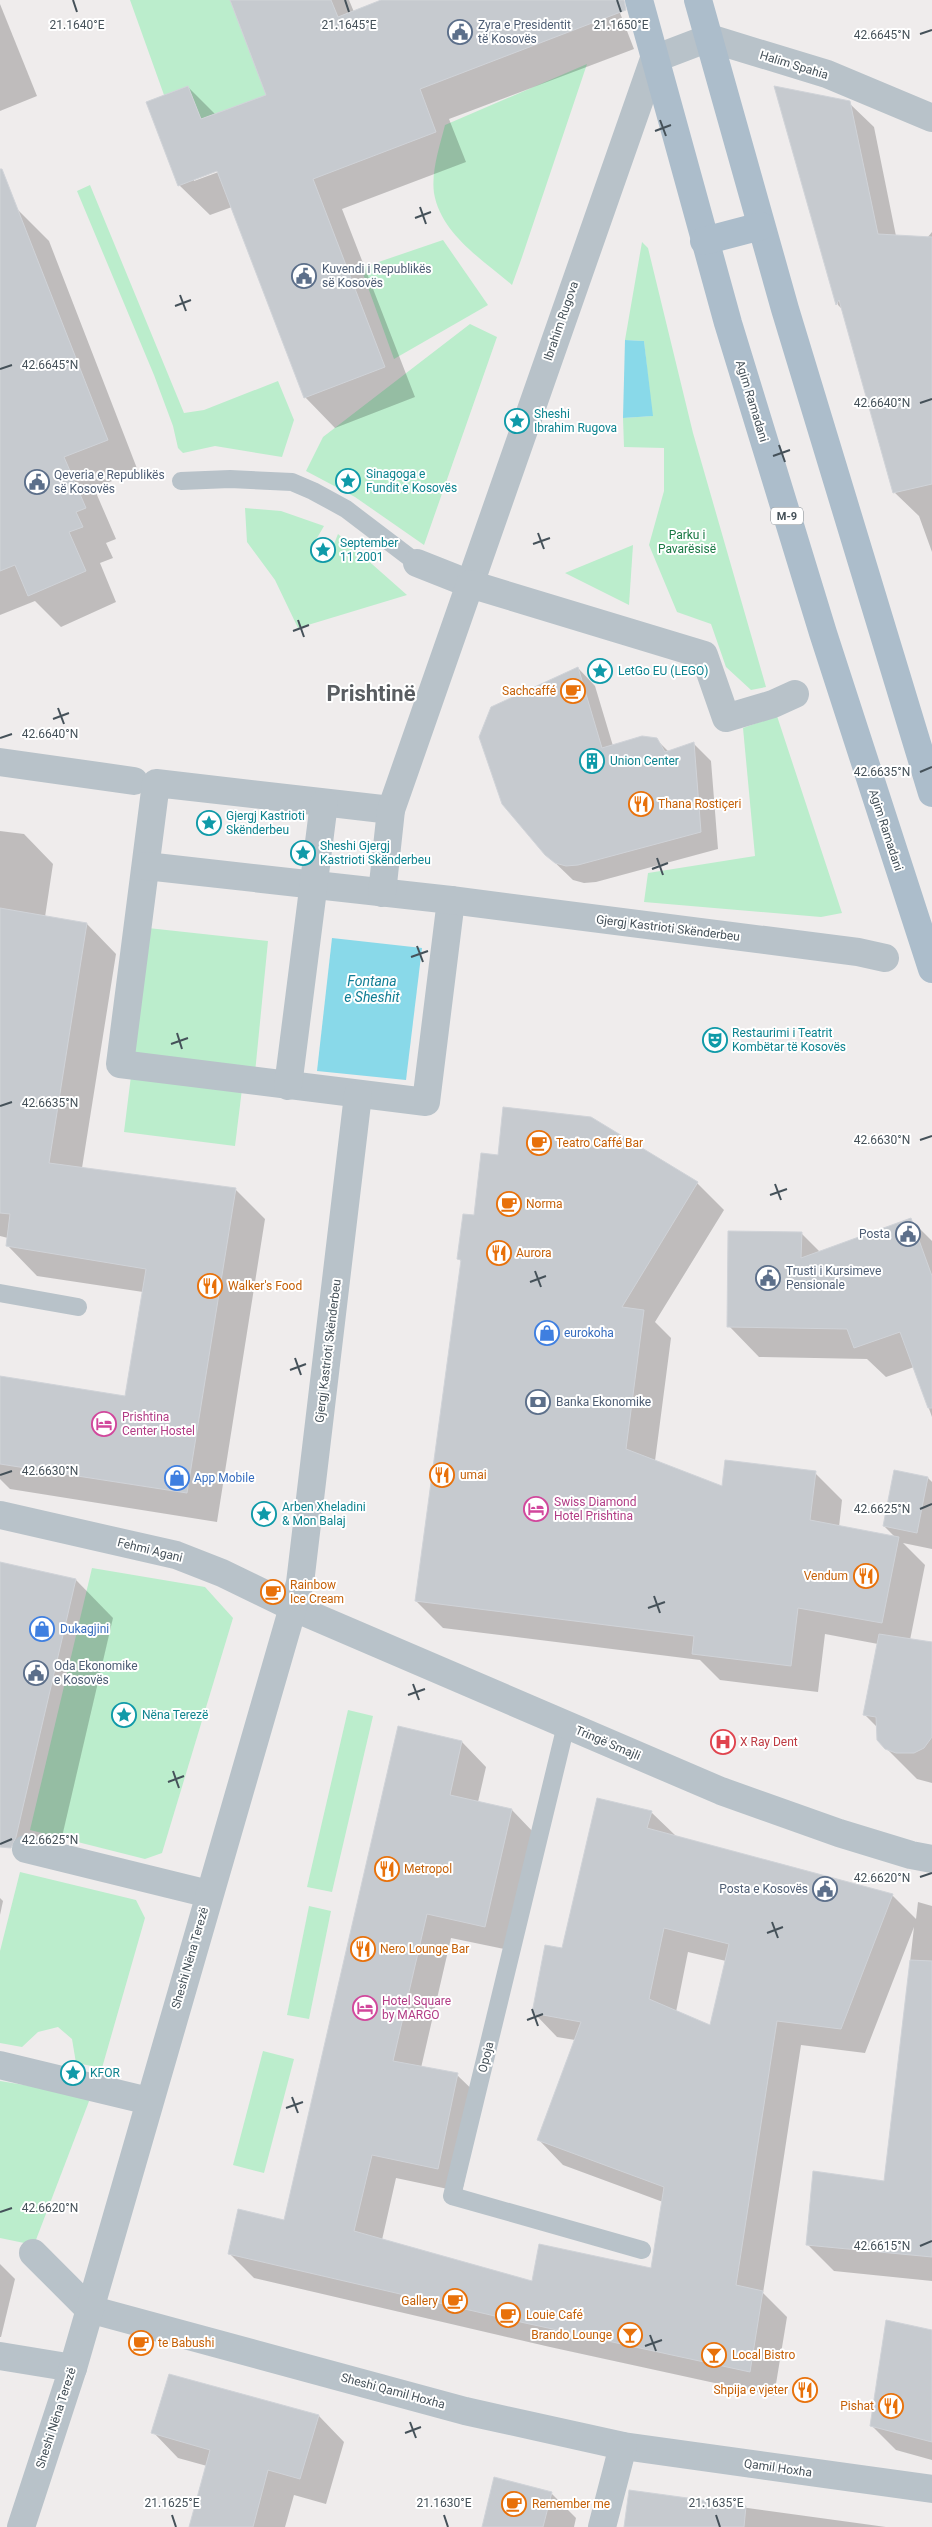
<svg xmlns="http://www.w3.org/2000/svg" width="932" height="2527" viewBox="0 0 932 2527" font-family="Roboto,sans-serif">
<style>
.green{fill:#bbedcc}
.water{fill:#89d9e9}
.shadow{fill:#0003;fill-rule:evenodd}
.building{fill:#c6cacf;stroke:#d0d3d8;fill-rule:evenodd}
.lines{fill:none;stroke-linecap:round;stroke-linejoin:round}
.lane{stroke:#b8c2c9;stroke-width:18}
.street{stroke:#b8c2c9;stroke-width:28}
.primary{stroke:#acbdcb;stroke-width:28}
.ticks{fill:none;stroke:#455159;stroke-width:2}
.labels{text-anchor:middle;stroke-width:4;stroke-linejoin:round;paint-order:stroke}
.shield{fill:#fff;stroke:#7d858b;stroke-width:1}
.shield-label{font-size:11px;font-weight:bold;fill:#455159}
.service-label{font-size:12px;fill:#4e5e75;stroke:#fff;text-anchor:start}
.street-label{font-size:12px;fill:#455159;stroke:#fff}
.culture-label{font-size:12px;fill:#0d838f;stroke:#fff;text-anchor:start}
.park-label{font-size:12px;fill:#197844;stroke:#fff}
.food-label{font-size:12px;fill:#c56008;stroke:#fff;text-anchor:start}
.shop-label{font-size:12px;fill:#366cbe;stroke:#fff;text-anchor:start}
.hotel-label{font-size:12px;fill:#b23c85;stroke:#fff;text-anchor:start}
.health-label{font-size:12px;fill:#be3a42;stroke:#fff;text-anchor:start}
.water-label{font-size:14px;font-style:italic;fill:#107d94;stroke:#fff}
.town-label{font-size:22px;font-weight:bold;fill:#595d61;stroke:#fff}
.ticks-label{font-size:12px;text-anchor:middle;fill:#455159;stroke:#fff;stroke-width:4;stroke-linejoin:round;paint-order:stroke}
</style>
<rect width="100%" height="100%" fill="#efecec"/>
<g class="green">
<path d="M130,0h100l36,95 -65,24 -13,-33 -24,9z"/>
<path d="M587,64l-66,196 -9,25c-29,-25 -71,-51 -78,-92 -3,-22 6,-48 11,-68z"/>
<path d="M90,185l94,228 20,-3 74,-29 16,39 -12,37 -67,-11 -32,7 -5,-5 -5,-22 -19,-51 -77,-184z"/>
<path d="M443,240l45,65 -94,54 -33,-91z"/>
<path d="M642,242l6,6 45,185 73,254 -15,3 -25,-23 -15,-43 -34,-12 -28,-67 15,-54v-43l-40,-1 -1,-29 29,-2 -8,-75 -19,-1z"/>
<path d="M470,324l27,13 -73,208 -69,-48 -49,-26 17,-34z"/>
<path d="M245,508l36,3 43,15 -14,24 18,9 10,-25 69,61 -109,33 -23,-48 -28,-38z"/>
<path d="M633,545l-4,60 -64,-32z"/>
<path d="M777,716l65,197 -21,4 -177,-15 4,-29 107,-17 -12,-128z"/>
<path d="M148,928l120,13 -13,132 -123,-15z"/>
<path d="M131,1076l111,13 -7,57 -111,-14z"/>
<path d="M92,1568l113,19 28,31 -71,235 -17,6 -115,-29z"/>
<path d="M348,1710l25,6 -41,176 -25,-5z"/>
<path d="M20,1872l116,28 9,18 -43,150 -26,-5 -4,-24 -14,-12 -20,5 -16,15 -22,-4v-92z"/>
<path d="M309,1906l22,5 -22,108 -22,-4z"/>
<path d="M263,2051l31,8 -30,114 -31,-8z"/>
<path d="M0,2081l91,15 -57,149 -34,-7z"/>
</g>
<g class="water">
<path d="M625,340l19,1 9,75 -30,2z"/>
<path d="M332,938l90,10 -16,132 -89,-9z"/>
</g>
<g class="shadow">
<path d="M232,0h117l5,12 30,-12h231l19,49 -185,70 17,43 -124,47 73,188 -80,31 -30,-31 -73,-190 -22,8 -31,-30 9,-98 28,28 52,-19zM223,167l1,3 -30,11v-2z"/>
<path d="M0,4l37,92 -37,15z"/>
<path d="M776,87l73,16 25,24 22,109 31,2 5,-6v320l-13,-36 -25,-24 -50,-181 -6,-6z"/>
<path d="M18,210l31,31 89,230 -44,17 22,51 -10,4 7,15 -13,5 16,39 -55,25 -26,-26 -35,14v-398z"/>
<path d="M578,668l17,18 18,60 43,-7 13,13 25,-8 17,17 7,88 -122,33 -12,1 -11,-3 -27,-26z"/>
<path d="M0,831l24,3 29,30 -8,53 42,7 29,30 -34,214 153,21 30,30 -48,303 -207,-33 -10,-10v-102l126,20 17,-105 -106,-16 -29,-30v-8l-8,-2z"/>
<path d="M697,1183l27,27 -69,112 16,16 -16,123 68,27 92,-15 27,27 -3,27 57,11 -12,-12 44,-48 4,4v67l-29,-6 22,22 -15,75 22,4v139l-15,-4 -31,-31 -8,-20 -14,-14 14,-70 -53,-10 -7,58 -98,-12 -20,-20 -257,-32 -27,-27 46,-339 -3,-3 17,-43z"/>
<path d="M910,1219l22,22v176l-18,-50 -28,10 -19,-18 -108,-2 -30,-31 72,-93 19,19z"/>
<path d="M0,1564l76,16 37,38 -55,236 -58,-11z"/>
<path d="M399,1727l63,15 24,25 -8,35 34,8 24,25 -27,115 -58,-12 -30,130 36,7 25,24 -20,93 -66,-14 -14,62 151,42 119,-13 11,-67 -100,-37 -24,-25 36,-100 -18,-3 -24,-25 30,-62 88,-138 25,24 216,59 24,24 2,-17 14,4v375l-98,-10 -27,-27 78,-61 29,-256 -49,126 -64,-8 -38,248 24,24 -13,79 -224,-49 -296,-69 -25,-25 56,-32zM688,1952l38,9 -16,66 -34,-15z"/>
<path d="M0,1898l3,3 -3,14z"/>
<path d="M0,2264l15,15 -14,58h-1z"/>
<path d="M932,2331v129l-36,-10 -24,-24z"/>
<path d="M170,2375l149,41 25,26 -18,62 -32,-9 -9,32h-95l17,-61 -29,-8 -25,-26z"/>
<path d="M630,2492l256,35h-261z"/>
<path d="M551,2493l25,25 -2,9h-90z"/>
</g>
<g class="building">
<path d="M230,0h101l7,17 43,-17h243l2,10 -206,79 16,43 -123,47 72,188 -81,31 -87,-227 -39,15 -32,-84 42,-16 13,33 65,-24z"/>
<path d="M774,86l76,15 28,133 54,3v247l-39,9 -54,-193 -3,5z"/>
<path d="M0,169h2l106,271 -44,17 22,51 -10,4 7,15 -14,5 17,39 -58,25 -13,-31 -15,6z"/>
<path d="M578,667l24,81 40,-12 15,2 8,14 29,-10 7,90 -123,33 -12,1 -11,-3 -10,-8 -43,-51 -23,-67 12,-30z"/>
<path d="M0,908l87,15 -38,240 187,25 -49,305 -187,-29v-88l125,20 21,-127 -140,-23 4,-32 -10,-1z"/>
<path d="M503,1107l88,10 107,65 -76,125 22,3 -18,139 96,37 3,-26 91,11 -6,49 89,17 -17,86 -84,-15 -7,58 -99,-12 2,-18 -279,-35 46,-341 -4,-1 6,-45 11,1 7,-62 17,2z"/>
<path d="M911,1218l21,58v132h-4l-28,-76 -46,16 -7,-19 -120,-2 1,-96 74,1 -1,26z"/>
<path d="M894,1470l34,7 -11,56 -34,-7z"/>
<path d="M0,1562l76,17 -60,258 -5,11 -11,-1z"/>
<path d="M879,1634l53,8v95l-8,11 -10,5h-18l-11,-4 -8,-9 -1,-23 -13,-2z"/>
<path d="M398,1726l64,15 -12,54 62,14 -27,118 -58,-13 -34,147 65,12 -20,96 -66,-14 -18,76 178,50 7,-37 112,24 13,-81 -127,-47 44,-118 -49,-9 13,-68 17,3 35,-150 55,13 -5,17 246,66 -52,135 -64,-8 -41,264 27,6 -13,81 -225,-49 -297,-69 10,-45 46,11zM664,1928l65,16 -19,81 -61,-26z"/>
<path d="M910,1960l22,1v296l-126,-12 7,-74 71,10z"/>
<path d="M886,2320l46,10v112l-62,-16z"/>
<path d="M169,2374l150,41 -19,64 -32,-9 -15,57h-64l21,-77 -59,-17z"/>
<path d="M494,2477l58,15 -9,35h-61z"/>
<path d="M629,2490l117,16 -2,21h-120z"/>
</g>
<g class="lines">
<g class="lane">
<path d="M181,481l49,-2 62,3 21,9 33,18 71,54"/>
<path d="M0,1293l78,14"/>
<path d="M566,1725l-114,471 190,54"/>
</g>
<g class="street">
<path d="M417,563l53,21 184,-525 55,-21 118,36 105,44"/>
<path d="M0,762l134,19"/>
<path d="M391,810l-235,-27 -36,281 306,38 25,-202"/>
<path d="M146,866l305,34 407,52 27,6"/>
<path d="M382,893l9,-83 79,-226 234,71 22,63 47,-14 22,-10"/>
<path d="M288,1086l36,-283"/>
<path d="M0,1515l176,40 46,18 70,34 429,184 118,42 72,22 21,4"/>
<path d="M26,1849l183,45"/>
<path d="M0,2065l149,36"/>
<path d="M33,2253l56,56 376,102 158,35 309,43"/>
<path d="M0,2356l73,12"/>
<path d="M21,2527l52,-159 227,-785 58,-488"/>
<path d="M602,2527l21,-81"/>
</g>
<g class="primary">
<path d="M639,0l89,323 95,310 109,336"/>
<path d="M698,0l87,309 147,484"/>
<path d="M704,241l57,-15"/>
</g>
</g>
<path class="ticks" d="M73,0l4,12M345,0l4,12M617,0l4,12M920,34l12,-4M660,120l6,16M655,131l16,-6M420,207l6,17M415,218l16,-6M180,295l6,16M175,306l16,-6M0,369l12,-4M920,403l12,-4M779,445l6,17M773,456l17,-6M538,533l6,16M533,544l17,-6M298,620l6,17M293,631l16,-6M58,708l6,16M53,719l16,-6M0,738l12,-4M920,772l12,-5M657,858l6,17M652,869l16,-6M417,946l6,16M411,957l17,-6M177,1033l5,16M171,1044l17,-6M0,1106l12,-4M920,1140l12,-4M775,1184l6,16M770,1195l17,-6M535,1271l6,16M530,1282l16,-6M295,1358l6,17M290,1370l16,-6M0,1475l12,-4M920,1509l12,-5M654,1596l6,17M648,1608l17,-6M413,1684l6,16M408,1695l17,-6M173,1771l6,17M168,1782l16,-6M0,1844l12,-5M920,1877l12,-4M772,1922l6,16M767,1933l16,-6M532,2009l6,17M527,2020l16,-6M292,2097l6,16M286,2108l17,-6M0,2212l12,-4M920,2246l12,-5M650,2335l6,16M645,2346l17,-6M410,2422l6,16M405,2433l16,-6M172,2515l4,12M444,2515l4,12M716,2515l4,12"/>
<defs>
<symbol id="civic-ring" viewBox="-11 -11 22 22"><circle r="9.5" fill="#fff" stroke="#5c6f8a" stroke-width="1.5"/><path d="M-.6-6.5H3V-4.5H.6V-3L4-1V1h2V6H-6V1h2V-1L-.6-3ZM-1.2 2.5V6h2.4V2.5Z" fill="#5c6f8a"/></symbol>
<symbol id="sight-ring" viewBox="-11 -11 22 22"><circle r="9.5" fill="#fff" stroke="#0f9aa8" stroke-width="1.5"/><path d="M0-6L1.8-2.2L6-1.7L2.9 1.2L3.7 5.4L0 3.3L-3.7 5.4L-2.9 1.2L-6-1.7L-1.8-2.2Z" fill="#0f9aa8"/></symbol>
<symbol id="cafe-ring" viewBox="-11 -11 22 22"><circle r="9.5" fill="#fff" stroke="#e8710a" stroke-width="1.5"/><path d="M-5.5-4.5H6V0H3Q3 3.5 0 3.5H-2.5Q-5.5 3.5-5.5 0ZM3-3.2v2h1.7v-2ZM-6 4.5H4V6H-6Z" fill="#e8710a"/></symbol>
<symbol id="building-ring" viewBox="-11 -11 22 22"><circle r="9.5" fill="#fff" stroke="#0f9aa8" stroke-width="1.5"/><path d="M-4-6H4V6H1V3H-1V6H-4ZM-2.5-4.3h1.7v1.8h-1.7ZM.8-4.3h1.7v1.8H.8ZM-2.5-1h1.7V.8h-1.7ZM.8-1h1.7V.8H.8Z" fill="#0f9aa8"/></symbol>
<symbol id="restaurant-ring" viewBox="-11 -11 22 22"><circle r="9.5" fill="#fff" stroke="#e8710a" stroke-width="1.5"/><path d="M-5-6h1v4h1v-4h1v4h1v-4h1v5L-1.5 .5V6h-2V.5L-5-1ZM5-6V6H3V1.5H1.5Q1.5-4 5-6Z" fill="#e8710a"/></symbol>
<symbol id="theatre-ring" viewBox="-11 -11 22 22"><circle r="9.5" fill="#fff" stroke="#0f9aa8" stroke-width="1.5"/><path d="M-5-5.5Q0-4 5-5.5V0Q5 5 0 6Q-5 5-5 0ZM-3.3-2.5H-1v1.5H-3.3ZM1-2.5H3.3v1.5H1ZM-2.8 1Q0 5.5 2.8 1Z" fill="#0f9aa8"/></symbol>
<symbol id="shop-ring" viewBox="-11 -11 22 22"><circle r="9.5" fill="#fff" stroke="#3f7fe0" stroke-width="1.5"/><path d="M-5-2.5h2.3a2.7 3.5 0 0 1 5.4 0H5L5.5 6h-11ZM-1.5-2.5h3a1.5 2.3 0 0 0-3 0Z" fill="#3f7fe0"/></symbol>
<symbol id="bank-ring" viewBox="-11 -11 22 22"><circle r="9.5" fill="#fff" stroke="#5c6f8a" stroke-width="1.5"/><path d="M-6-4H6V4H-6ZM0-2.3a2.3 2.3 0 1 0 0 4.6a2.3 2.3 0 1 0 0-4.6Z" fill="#5c6f8a"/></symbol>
<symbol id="hotel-ring" viewBox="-11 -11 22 22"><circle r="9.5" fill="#fff" stroke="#d1479c" stroke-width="1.5"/><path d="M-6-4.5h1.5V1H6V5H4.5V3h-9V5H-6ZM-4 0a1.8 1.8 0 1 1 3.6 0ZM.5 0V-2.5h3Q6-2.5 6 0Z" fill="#d1479c"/></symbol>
<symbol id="hospital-ring" viewBox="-11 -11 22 22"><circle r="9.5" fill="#fff" stroke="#e0444e" stroke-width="1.5"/><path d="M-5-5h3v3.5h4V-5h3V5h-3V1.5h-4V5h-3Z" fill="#e0444e"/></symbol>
<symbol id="bar-ring" viewBox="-11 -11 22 22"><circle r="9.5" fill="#fff" stroke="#e8710a" stroke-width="1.5"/><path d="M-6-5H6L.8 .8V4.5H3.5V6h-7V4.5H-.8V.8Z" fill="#e8710a"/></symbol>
</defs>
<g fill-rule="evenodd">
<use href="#civic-ring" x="446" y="18" width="28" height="28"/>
<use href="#civic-ring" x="290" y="262" width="28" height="28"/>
<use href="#sight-ring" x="503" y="407" width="28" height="28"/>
<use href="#sight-ring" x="334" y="467" width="28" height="28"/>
<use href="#civic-ring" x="23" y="468" width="28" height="28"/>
<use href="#sight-ring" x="309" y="536" width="28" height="28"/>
<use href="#sight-ring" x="586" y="657" width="28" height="28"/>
<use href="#cafe-ring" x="559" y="677" width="28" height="28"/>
<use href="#building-ring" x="578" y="747" width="28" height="28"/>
<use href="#restaurant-ring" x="627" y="790" width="28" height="28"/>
<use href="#sight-ring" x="195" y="809" width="28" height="28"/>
<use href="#sight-ring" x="289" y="839" width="28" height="28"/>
<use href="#theatre-ring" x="701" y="1026" width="28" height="28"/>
<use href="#cafe-ring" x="525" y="1129" width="28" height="28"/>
<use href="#cafe-ring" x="495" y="1190" width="28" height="28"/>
<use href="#civic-ring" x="894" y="1220" width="28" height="28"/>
<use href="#restaurant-ring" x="485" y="1239" width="28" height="28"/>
<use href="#civic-ring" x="754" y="1264" width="28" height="28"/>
<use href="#restaurant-ring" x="196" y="1272" width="28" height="28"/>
<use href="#shop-ring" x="533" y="1319" width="28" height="28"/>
<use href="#bank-ring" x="524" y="1388" width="28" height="28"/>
<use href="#hotel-ring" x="90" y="1410" width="28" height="28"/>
<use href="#restaurant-ring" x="428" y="1461" width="28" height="28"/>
<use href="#shop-ring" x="163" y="1464" width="28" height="28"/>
<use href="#hotel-ring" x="522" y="1495" width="28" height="28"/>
<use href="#sight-ring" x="250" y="1500" width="28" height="28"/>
<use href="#restaurant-ring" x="852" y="1562" width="28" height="28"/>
<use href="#cafe-ring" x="259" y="1578" width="28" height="28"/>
<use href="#shop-ring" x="28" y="1615" width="28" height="28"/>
<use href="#civic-ring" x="22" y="1659" width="28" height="28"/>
<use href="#sight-ring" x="110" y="1701" width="28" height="28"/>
<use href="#hospital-ring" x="709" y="1728" width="28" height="28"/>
<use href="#restaurant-ring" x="373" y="1855" width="28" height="28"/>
<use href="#civic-ring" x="811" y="1875" width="28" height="28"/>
<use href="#restaurant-ring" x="349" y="1935" width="28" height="28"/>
<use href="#hotel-ring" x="351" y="1994" width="28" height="28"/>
<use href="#sight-ring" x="59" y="2059" width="28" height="28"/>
<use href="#cafe-ring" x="441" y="2287" width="28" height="28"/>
<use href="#cafe-ring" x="494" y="2301" width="28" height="28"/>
<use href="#bar-ring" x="616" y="2321" width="28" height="28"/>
<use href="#cafe-ring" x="127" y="2329" width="28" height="28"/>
<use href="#bar-ring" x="700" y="2341" width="28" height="28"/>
<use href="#restaurant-ring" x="791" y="2376" width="28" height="28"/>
<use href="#restaurant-ring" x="877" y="2392" width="28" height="28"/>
<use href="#cafe-ring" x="500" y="2490" width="28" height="28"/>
</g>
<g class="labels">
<rect class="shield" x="771" y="507.5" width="32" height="17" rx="4"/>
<g class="shield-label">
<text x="787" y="520">M-9</text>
</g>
<g class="service-label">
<text x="478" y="29">Zyra e Presidentit<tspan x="478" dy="14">të Kosovës</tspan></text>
<text x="322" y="273">Kuvendi i Republikës<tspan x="322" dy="14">së Kosovës</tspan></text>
<text x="54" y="479">Qeveria e Republikës<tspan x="54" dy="14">së Kosovës</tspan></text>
<text x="890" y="1238" text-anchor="end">Posta</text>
<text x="786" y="1275">Trusti i Kursimeve<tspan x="786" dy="14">Pensionale</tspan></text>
<text x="556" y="1406">Banka Ekonomike</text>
<text x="54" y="1670">Oda Ekonomike<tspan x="54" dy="14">e Kosovës</tspan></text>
<text x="808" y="1893" text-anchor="end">Posta e Kosovës</text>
</g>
<g class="street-label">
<text transform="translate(794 65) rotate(17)" y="4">Halim Spahia</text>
<text transform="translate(561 321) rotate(-71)" y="4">Ibrahim Rugova</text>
<text transform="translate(752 401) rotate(73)" y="4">Agim Ramadani</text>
<text transform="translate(886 830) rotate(72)" y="4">Agim Ramadani</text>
<text transform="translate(668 928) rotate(7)" y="4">Gjergj Kastrioti Skënderbeu</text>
<text transform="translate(328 1351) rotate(-83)" y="4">Gjergj Kastrioti Skënderbeu</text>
<text transform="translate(150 1550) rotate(14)" y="4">Fehmi Agani</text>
<text transform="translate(608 1743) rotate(23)" y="4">Tringë Smajli</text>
<text transform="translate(190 1958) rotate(-74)" y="4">Sheshi Nëna Terezë</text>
<text transform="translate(486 2057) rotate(-76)" y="4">Opoja</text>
<text transform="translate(393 2391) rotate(15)" y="4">Sheshi Qamil Hoxha</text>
<text transform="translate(56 2418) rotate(-72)" y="4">Sheshi Nëna Terezë</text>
<text transform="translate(778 2468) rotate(8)" y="4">Qamil Hoxha</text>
</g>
<g class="culture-label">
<text x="534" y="418">Sheshi<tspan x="534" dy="14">Ibrahim Rugova</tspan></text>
<text x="366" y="478">Sinagoga e<tspan x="366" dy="14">Fundit e Kosovës</tspan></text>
<text x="340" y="547">September<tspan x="340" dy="14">11 2001</tspan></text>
<text x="618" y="675">LetGo EU (LEGO)</text>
<text x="610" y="765">Union Center</text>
<text x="226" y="820">Gjergj Kastrioti<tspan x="226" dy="14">Skënderbeu</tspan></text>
<text x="320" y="850">Sheshi Gjergj<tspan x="320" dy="14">Kastrioti Skënderbeu</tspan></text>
<text x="732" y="1037">Restaurimi i Teatrit<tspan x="732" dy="14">Kombëtar të Kosovës</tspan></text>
<text x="282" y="1511">Arben Xheladini<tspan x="282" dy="14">&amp; Mon Balaj</tspan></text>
<text x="142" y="1719">Nëna Terezë</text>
<text x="90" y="2077">KFOR</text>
</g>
<g class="park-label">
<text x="687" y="539">Parku i<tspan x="687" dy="14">Pavarësisë</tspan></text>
</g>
<g class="food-label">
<text x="556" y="695" text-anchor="end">Sachcaffé</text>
<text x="658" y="808">Thana Rostiçeri</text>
<text x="556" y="1147">Teatro Caffé Bar</text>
<text x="526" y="1208">Norma</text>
<text x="516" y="1257">Aurora</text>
<text x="228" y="1290">Walker's Food</text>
<text x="460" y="1479">umai</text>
<text x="848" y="1580" text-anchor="end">Vendum</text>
<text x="290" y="1589">Rainbow<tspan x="290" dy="14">Ice Cream</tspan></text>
<text x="404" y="1873">Metropol</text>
<text x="380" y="1953">Nero Lounge Bar</text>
<text x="438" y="2305" text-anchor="end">Gallery</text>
<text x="526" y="2319">Louie Café</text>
<text x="612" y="2339" text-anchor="end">Brando Lounge</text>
<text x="158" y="2347">te Babushi</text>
<text x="732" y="2359">Local Bistro</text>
<text x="788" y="2394" text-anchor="end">Shpija e vjeter</text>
<text x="874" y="2410" text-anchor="end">Pishat</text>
<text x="532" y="2508">Remember me</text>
</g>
<g class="shop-label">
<text x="564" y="1337">eurokoha</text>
<text x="194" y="1482">App Mobile</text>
<text x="60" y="1633">Dukagjini</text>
</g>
<g class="hotel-label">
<text x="122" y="1421">Prishtina<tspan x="122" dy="14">Center Hostel</tspan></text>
<text x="554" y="1506">Swiss Diamond<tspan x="554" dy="14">Hotel Prishtina</tspan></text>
<text x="382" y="2005">Hotel Square<tspan x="382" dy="14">by MARGO</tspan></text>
</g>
<g class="health-label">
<text x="740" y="1746">X Ray Dent</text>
</g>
<g class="water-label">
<text x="372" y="986">Fontana<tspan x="372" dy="16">e Sheshit</tspan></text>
</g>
<g class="town-label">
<text x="371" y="701">Prishtinë</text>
</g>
</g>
<g class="ticks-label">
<text x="77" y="29">21.1640°E</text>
<text x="349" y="29">21.1645°E</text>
<text x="621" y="29">21.1650°E</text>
<text x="882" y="39">42.6645°N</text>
<text x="50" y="369">42.6645°N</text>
<text x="882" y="407">42.6640°N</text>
<text x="50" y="738">42.6640°N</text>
<text x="882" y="776">42.6635°N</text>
<text x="50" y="1107">42.6635°N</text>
<text x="882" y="1144">42.6630°N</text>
<text x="50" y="1475">42.6630°N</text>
<text x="882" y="1513">42.6625°N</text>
<text x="50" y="1844">42.6625°N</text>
<text x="882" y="1882">42.6620°N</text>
<text x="50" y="2212">42.6620°N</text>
<text x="882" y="2250">42.6615°N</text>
<text x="172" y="2507">21.1625°E</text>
<text x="444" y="2507">21.1630°E</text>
<text x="716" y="2507">21.1635°E</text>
</g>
</svg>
